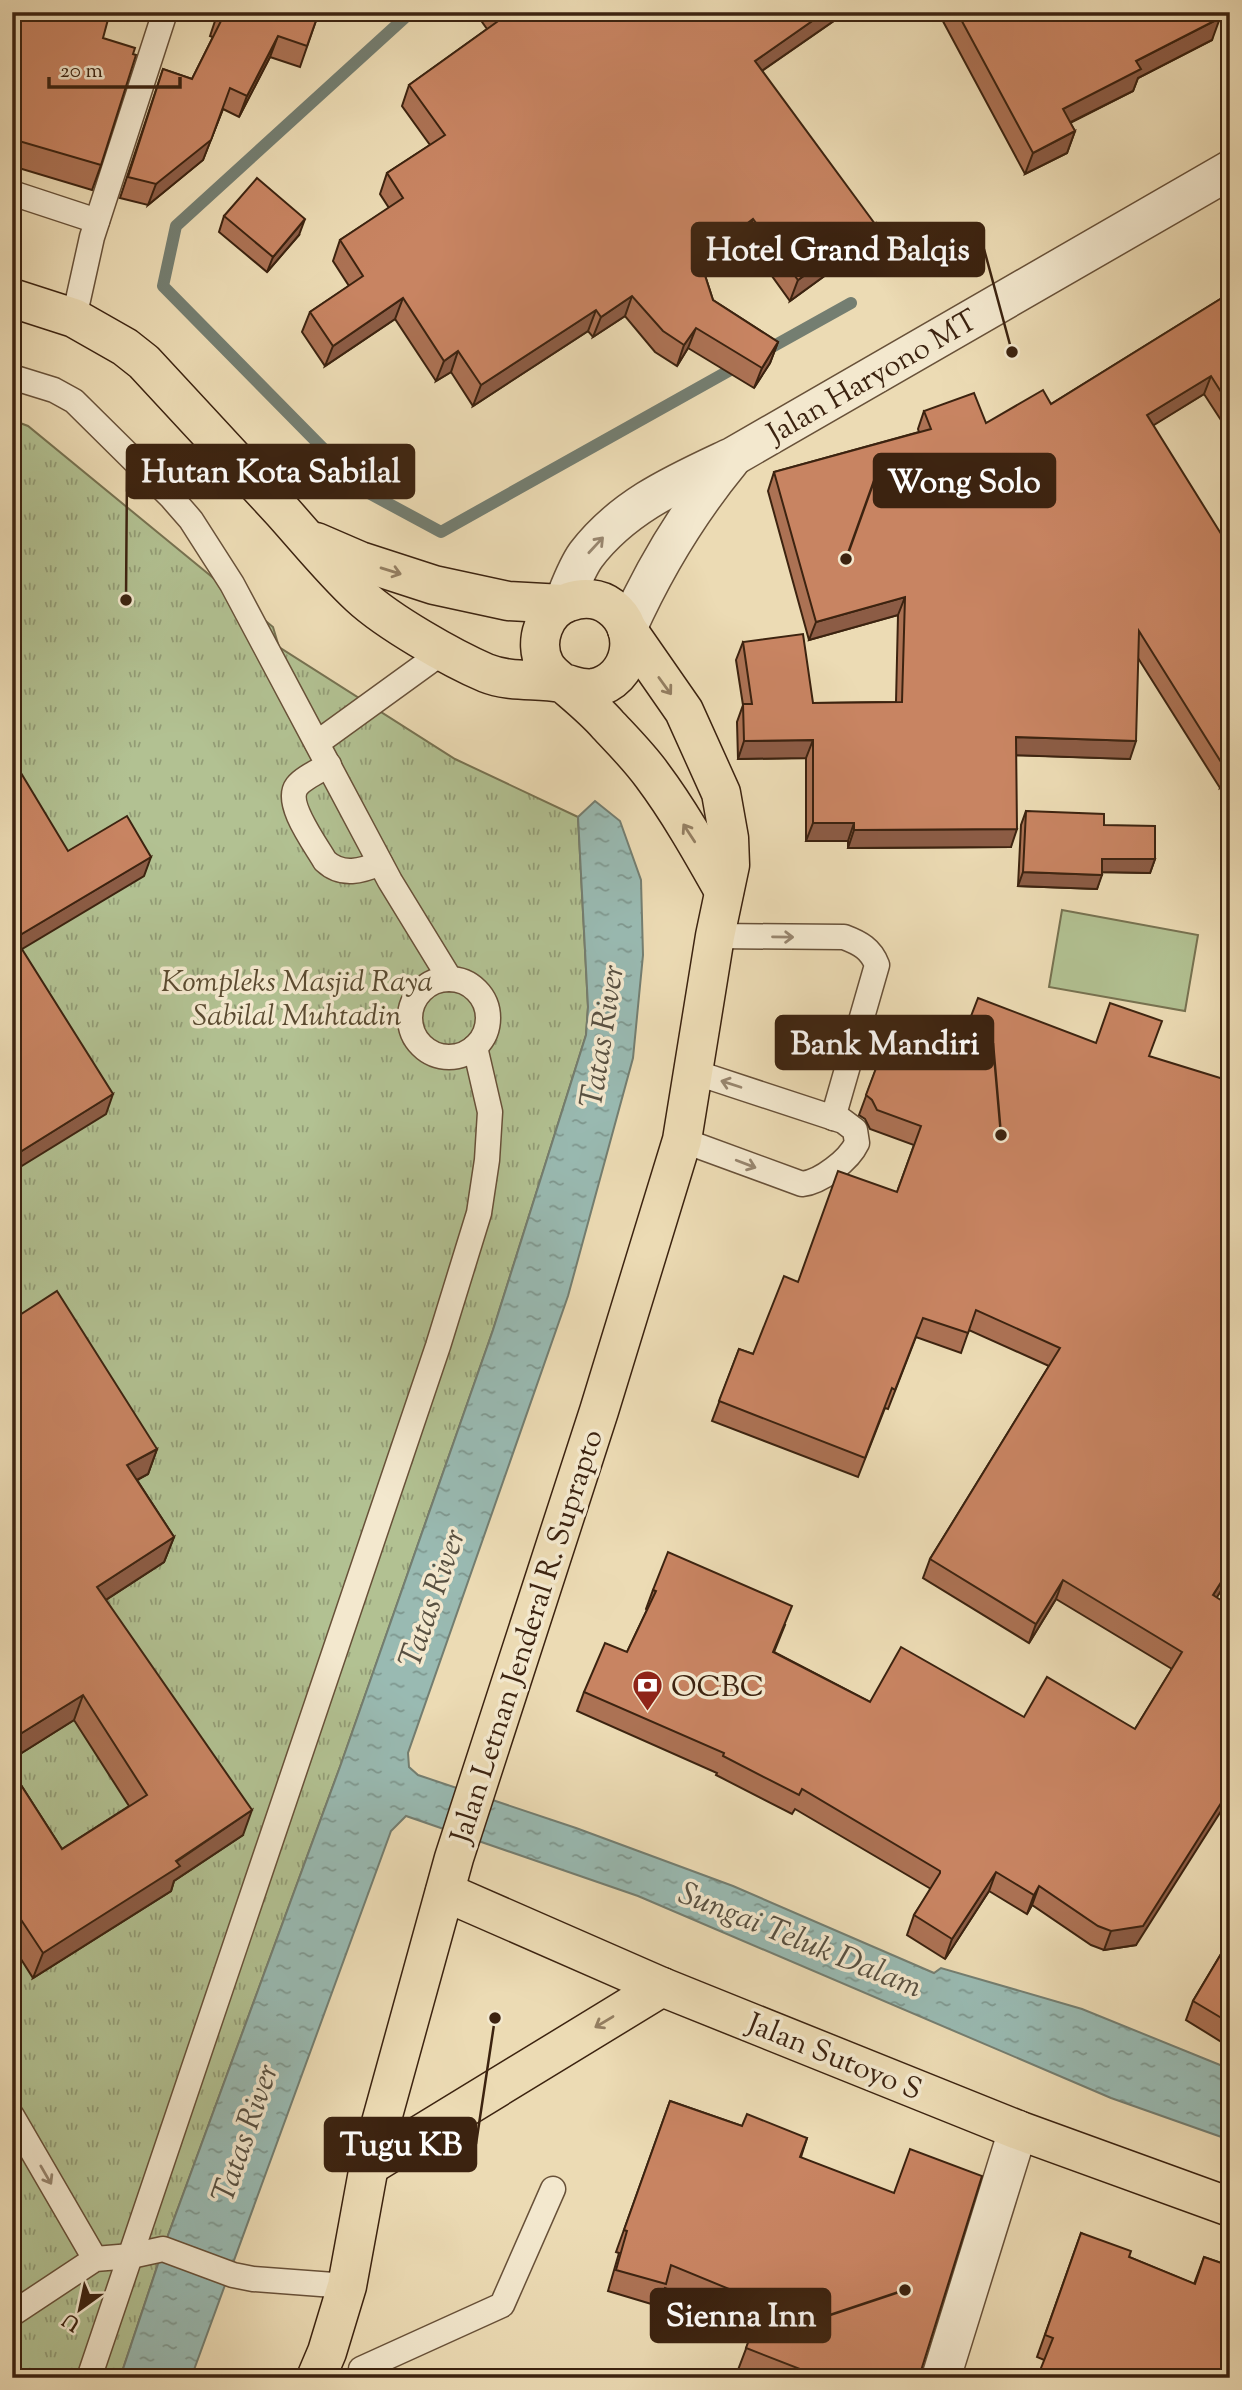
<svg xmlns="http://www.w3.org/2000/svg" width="1242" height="2390" viewBox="0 0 1242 2390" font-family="'Sorts Mill Goudy',serif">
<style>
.grass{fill:#b2c192;stroke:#777251;stroke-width:2}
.park{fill:url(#park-tufts);stroke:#777251;stroke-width:2}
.water{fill:url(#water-ripples);stroke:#747e71;stroke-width:2}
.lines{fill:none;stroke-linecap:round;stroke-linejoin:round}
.stream{stroke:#747e71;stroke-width:12}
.service-casing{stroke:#685139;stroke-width:27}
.minor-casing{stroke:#685139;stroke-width:41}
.tertiary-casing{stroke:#685139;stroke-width:41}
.trunk-casing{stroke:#3c2310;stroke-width:41}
.service{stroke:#f3e8ce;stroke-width:24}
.minor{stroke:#f3e8ce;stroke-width:38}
.tertiary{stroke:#f3e8ce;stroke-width:38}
.trunk{stroke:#ecdbb4;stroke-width:38}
.wall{fill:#ac7254;stroke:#3c2310;stroke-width:2}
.shaded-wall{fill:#8c5c45;stroke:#3c2310;stroke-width:2}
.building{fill:#c88462;stroke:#3c2310;stroke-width:2}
.oneway{stroke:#98866f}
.oneway2{stroke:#947f62}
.labels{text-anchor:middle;stroke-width:7;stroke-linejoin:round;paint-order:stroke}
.street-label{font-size:30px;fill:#3c2310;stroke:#f3e8ce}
.park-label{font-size:30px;font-style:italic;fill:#5a4a30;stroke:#f3e8ce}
.poi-label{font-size:30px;fill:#3c2310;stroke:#f3e8ce;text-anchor:start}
.water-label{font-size:32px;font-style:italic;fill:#585041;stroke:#f3e8ce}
.leader{fill:none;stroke:#3c2310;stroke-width:2.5}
.callout-dot{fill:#3c2310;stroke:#f3e8ce;stroke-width:2.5}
.callout{fill:#3c2310;stroke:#3c2310;stroke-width:2.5}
.callout-label{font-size:32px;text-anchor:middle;font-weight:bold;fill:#fff}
</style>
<defs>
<pattern id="park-tufts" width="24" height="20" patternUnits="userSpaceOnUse" patternTransform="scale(1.75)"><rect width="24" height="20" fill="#b2c192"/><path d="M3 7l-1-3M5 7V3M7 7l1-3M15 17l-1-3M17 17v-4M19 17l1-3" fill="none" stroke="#929c76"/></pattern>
<pattern id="water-ripples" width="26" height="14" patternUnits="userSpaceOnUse" patternTransform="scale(1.75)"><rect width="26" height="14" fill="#99bab2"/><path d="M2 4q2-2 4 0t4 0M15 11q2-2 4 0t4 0" fill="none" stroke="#7e978f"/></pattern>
</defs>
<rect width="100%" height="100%" fill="#ecdbb4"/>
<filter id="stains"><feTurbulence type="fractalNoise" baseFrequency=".00286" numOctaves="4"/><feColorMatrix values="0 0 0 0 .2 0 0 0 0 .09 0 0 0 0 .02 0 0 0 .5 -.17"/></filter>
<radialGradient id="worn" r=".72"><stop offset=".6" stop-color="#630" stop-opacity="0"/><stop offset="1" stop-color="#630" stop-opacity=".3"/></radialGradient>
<path class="grass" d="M1062,910l136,25 -13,76 -136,-24z"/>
<path class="park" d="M12,420l16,6 245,201 6,20 176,112 123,58 10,190 -2,28 -93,295 -152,434 -178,485 -43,129h-108z"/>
<path class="water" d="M595,801l25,20 21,59 2,75 -10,103 -65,238 -160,457 1,14 9,8 158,53 157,58 201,87 7,-5 141,41 148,60v71l-119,-42 -473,-202 -232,-80 -15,15 -200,547h-71l43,-129 178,-485 152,-434 93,-295 2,-28 -10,-190z"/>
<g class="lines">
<g class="stream">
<path d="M411,12l-235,214 -13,60 202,205 76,41 300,-168"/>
<path d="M763,352l88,-49"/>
</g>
<defs>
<g id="service">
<path d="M12,193l85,28"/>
<path d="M74,318l18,-81 73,-225"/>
<path d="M12,377l42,13 20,11 97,96 20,23 41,64 158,297 60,98"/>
<path d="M317,743l127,-92"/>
<path d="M329,765c-10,6 -26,13 -32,21 -13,17 19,59 28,75 17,16 37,10 55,2"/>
<path d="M715,936l129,1c16,6 27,12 33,28l-44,153"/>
<circle cx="449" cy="1018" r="39"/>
<path d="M682,1140l120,44c19,-2 47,-24 55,-41l-2,-13 -12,-9 -149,-49"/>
<path d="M12,2116l83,143"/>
<path d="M12,2314l83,-55 36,-3 32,-7 70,26 20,4 94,7"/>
<path d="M89,2378l349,-1032 41,-133 8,-53 3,-48 -15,-65"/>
<path d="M362,2378l-1,-9 141,-64 51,-116"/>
</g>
<path id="minor" d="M941,2378l77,-248"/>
<g id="tertiary">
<path d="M563,604c7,-17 13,-35 23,-49 38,-50 93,-73 148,-99l496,-286"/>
<path d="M627,629c27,-60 62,-118 103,-168"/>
</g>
<g id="trunk">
<path d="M12,298l62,20 51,29 19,15c46,50 92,99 138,149 26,29 50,59 78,85 28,26 91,62 126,77 25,10 51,5 76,10 11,2 20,7 32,5 38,-8 48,-58 17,-81 -12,-9 -28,-10 -42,-5 -25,8 -36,40 -24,63 5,9 12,13 19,19 15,13 31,26 44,41 15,16 31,32 44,50 27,36 50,77 72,116"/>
<path d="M316,542l44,19 74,24 74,16 55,3"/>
<path d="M445,1892l217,95 356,143 212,77"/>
<path d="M369,2166l293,-179"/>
<path d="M316,2378l11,-26 20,-66 22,-120 85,-308 145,-447 83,-271 33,-204 15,-71 -1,-27 -8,-45 -37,-82 -57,-82"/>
</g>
</defs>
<use href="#service" class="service-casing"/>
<use href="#minor" class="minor-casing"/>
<use href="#tertiary" class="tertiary-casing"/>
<use href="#trunk" class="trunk-casing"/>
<use href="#service" class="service"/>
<use href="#minor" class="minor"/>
<use href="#tertiary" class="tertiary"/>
<use href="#trunk" class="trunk"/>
</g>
<g class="wall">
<path d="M12,12l91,26 -2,127 -9,25 -80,-24z"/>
<path d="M218,12h101l-19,55 -30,-10 -31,60 -16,-8 -20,51 -55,45 -28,-7 43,-129 29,10 21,-42 -3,-1z"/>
<path d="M475,12h363l-3,8 -73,51 105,174 -77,56 -44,-61 -42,32 9,28 65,42 -8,21 -16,25 -66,-40 -11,18 -22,-14 -30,-36 -32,21 -5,-6 -115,75 -22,-34 -15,9 -41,-62 -70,47 -23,-34 8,-20 39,-26 -16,-25 7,-21 49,-32 -9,-14 7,-21 43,-28 -28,-39 7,-21 78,-56z"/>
<path d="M938,12h279l-5,28 -74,38 -5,13 -63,32 5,8 -8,22 -42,21z"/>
<path d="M224,216l75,19 -32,37 -48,-40z"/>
<path d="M1230,293v141l-26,-40 -51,31 77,357 -10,6 -82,-130 -8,101 -114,-4 -5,92 -163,1v-7h-42v-83l-68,1 -1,-37 6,-17 -7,-45 7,-18 70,61 83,-1 2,-87 -89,25 -41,-149 6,-19 145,-40 -1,-3 6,-18 62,12 65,-19z"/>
<path d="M1026,811l78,14 51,34 -5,14 -48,-1 -5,17 -79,-3 3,-61z"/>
<path d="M890,1031l66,24 140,-12 53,13 81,520 -14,22 -80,347 -32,5 -13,-5 -59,-40 -5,9 -38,-23 -44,68 -38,-24 7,-20 17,-26 -136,-80 -3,5 -76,-39 1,-2 -140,-62 7,-19 43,-40 20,-42 -1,-1 7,-19 132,35 -11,27 96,50 265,27 37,-60 -116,-70 -27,44 -106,-65 7,-19 119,-193 -80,-36 -8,23 -45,-16 -28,72 -3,-1 -27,69 -146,-56 27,-72 14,5 45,-72 99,-90 17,-47 -44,-16 -5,-10 -6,-4z"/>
<path d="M12,1320l145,129 -9,25 -11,6 37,57 -10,25 -58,38 137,235 -69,46 -3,10 -138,87 -21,-33v-174l50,78 67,-43 -55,-86 -62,39z"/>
<path d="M1230,1939v103l-2,4 -42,-26 7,-19z"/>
<path d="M670,2101l72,25 65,12 -6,19 119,217 9,4h-171l-20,-8 17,-45 -90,-37 -7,18 -50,-15 11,-38 -3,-1z"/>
<path d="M1081,2233l48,24 65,27 10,-27 26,9 -186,94 -7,-3z"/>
</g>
<g class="shaded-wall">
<path d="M825,12h13l-3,8 -88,61 8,-20z"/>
<path d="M1220,18l-8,22 -74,38 -5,13 -78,39 8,-21 73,-48z"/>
<path d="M278,36l-8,21 -31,60 8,-21z"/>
<path d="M223,109l-20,51 -55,45 8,-21z"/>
<path d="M1075,131l-8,22 -42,21 8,-21z"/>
<path d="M305,219l-6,16 -32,37 6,-15z"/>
<path d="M753,219l-7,21 -54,41 8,-21z"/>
<path d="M875,224l-8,21 -77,56 8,-21z"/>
<path d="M632,296l-7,20 -32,21 8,-20z"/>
<path d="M403,298l-8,21 -70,47 8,-20z"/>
<path d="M596,310l-8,21 -115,75 8,-21z"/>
<path d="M696,328l-8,20 -11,18 7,-21z"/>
<path d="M778,342l-8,21 -16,25 8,-20z"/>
<path d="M458,351l-7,21 -15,9 8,-20z"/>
<path d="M1211,376l-7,18 -63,39 6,-18z"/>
<path d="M905,597l-7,18 -89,25 7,-18z"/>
<path d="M1016,737l120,4 -6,18 -120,-4z"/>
<path d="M813,740l-7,18 -68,1 6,-18z"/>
<path d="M1230,768v14l-10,6 6,-18z"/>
<path d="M813,823h41l-6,18h-42z"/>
<path d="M1017,829l-6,18 -163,1 6,-18z"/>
<path d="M151,857l-7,19 -132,79 3,-17z"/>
<path d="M1102,859h53l-5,14 -53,-1z"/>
<path d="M1023,872l79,3 -5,14 -79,-3z"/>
<path d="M113,1094l-7,20 -94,58v-15z"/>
<path d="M157,1449l-9,25 -30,16 9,-25z"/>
<path d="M174,1537l-10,25 -77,50 10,-25z"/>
<path d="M1230,1568v8l-24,39 7,-20z"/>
<path d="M1063,1580l-7,19 -27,44 7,-19z"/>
<path d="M83,1695l-9,25 -62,39v-20z"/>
<path d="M1230,1789v8l-94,148 -32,5 7,-19z"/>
<path d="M252,1810l-9,25 -69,46 -3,10 -138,87 10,-25z"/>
<path d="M996,1872l-7,19 -44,68 7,-20z"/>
<path d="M1039,1886l-7,19 -5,9 7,-19z"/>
</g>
<g class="building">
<path d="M12,12h98l-7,26 32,10 -2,6 3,1 -35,110 -89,-26z"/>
<path d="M219,12h100l-12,34 -29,-10 -31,60 -17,-8 -19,52 -55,44 -28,-7 35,-108 29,10 31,-62 -5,-1z"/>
<path d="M497,12h328l-70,49 120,163 -77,56 -45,-61 -53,41 13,40 65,42 -16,26 -66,-40 -12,17 -21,-14 -31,-35 -31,21 -5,-7 -115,75 -23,-34 -14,10 -41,-63 -70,48 -23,-34 53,-36 -23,-36 63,-42 -16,-25 58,-38 -36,-50 92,-66z"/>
<path d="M957,12h260l3,6 -84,43 5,8 -78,40 12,22 -42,22z"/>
<path d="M257,178l48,41 -32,38 -49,-41z"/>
<path d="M1230,293v113l-19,-30 -64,39 81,130 2,-1v224l-4,2 -87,-139 -3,110 -120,-4 1,92 -163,1v-7h-41v-83l-69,1 -1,-37h9l-9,-62 60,-8 10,69 89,-1 3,-105 -89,25 -42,-150 157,-43 -7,-18 50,-18 12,30 57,-33 8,14z"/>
<path d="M21,773l47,78 59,-35 24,41 -136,81 98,156 -101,63v-379z"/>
<path d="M1026,811l78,3v11l51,1v33h-53v16l-79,-3z"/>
<path d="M978,998l118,45 14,-40 52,18 -13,35 81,25v487l-17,27 17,11v183l-87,137 -32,5 -13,-5 -59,-40 -5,9 -38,-23 -44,67 -38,-24 26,-42v-2l-138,-82 -3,6 -76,-39 1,-3 -140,-61 21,-49 22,9 29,-61 -3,-1 15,-38 124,54 -19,46 97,50 31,-55 123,70 23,-40 88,52 47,-77 -119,-72 -27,44 -106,-65 130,-211 -84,-38 -8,23 -45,-15 -28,72 -3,-2 -27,70 -146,-57 20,-52 14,5 31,-78 14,6 40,-111 59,21 24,-66 -44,-16 -5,-10 -6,-5 24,-64 66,24z"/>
<path d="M57,1291l100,158 -30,16 47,72 -77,50 155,223 -76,51 4,5 -137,87 -31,-47v-135l50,78 85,-54 -64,-100 -71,44v-419z"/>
<path d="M1230,1939v84l-37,-22z"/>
<path d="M670,2101l72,25 5,-12 60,24 -7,19 94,36 16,-44 72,27 -62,198 9,4h-106l-77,-30 17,-45 -92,-38 -5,19 -50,-14 11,-39 -3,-1z"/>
<path d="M1081,2233l50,18 -2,6 66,27 9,-27 26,9v112h-193l16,-40 -8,-3z"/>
</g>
<defs><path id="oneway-shaft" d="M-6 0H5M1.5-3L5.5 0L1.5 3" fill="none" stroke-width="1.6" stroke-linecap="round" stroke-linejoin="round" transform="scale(1.75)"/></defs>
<g class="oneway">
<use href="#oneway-shaft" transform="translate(596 545) rotate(-47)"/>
<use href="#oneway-shaft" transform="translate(783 937) rotate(1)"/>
<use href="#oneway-shaft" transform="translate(731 1084) rotate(-162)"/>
<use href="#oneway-shaft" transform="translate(746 1164) rotate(21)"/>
<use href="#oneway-shaft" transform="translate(46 2175) rotate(60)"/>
</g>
<g class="oneway2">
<use href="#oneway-shaft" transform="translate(391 571) rotate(17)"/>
<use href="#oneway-shaft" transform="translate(665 686) rotate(54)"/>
<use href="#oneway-shaft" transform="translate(689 833) rotate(-123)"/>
<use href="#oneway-shaft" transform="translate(604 2022) rotate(149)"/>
</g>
<defs>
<symbol id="bank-pin" viewBox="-11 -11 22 30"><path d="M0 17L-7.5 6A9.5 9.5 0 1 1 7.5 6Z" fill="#8f2418" stroke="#f3e8ce"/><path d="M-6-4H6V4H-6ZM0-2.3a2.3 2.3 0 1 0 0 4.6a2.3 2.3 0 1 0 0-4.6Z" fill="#fff"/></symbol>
</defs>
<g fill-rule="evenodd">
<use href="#bank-pin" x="630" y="1668" width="35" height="47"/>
</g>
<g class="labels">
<g class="street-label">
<text transform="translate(872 376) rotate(-30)" y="10">Jalan Haryono MT</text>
<text transform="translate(526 1636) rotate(-72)" y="10">Jalan Letnan Jenderal R. Suprapto</text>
<text transform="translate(835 2056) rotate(22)" y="10">Jalan Sutoyo S</text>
</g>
<g class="park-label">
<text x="297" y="991">Kompleks Masjid Raya<tspan x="297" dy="34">Sabilal Muhtadin</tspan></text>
</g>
<g class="poi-label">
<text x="671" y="1696">OCBC</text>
</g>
<g class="water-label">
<text transform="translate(601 1036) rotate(-81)" y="11">Tatas River</text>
<text transform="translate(431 1598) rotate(-71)" y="11">Tatas River</text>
<text transform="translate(801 1939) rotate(22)" y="11">Sungai Teluk Dalam</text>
<text transform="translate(244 2133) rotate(-71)" y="11">Tatas River</text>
</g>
</g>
<path class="leader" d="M1012 352L984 249M126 600L127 471M846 559L874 481M1001 1135L993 1043M495 2018L476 2144M905 2290L830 2315"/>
<g class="callout-dot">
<circle cx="1012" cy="352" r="7"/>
<circle cx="126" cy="600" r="7"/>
<circle cx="846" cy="559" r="7"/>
<circle cx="1001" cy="1135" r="7"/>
<circle cx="495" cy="2018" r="7"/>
<circle cx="905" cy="2290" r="7"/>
</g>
<g class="callout">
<rect x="692" y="223" width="292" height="53" rx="7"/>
<rect x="127" y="445" width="287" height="53" rx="7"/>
<rect x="874" y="454" width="181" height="53" rx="7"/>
<rect x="776" y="1016" width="217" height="53" rx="7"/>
<rect x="325" y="2118" width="151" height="53" rx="7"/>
<rect x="651" y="2289" width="179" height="53" rx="7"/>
</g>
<g class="callout-label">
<text x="838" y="260">Hotel Grand Balqis</text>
<text x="271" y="482">Hutan Kota Sabilal</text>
<text x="964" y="492">Wong Solo</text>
<text x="885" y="1054">Bank Mandiri</text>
<text x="401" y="2155">Tugu KB</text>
<text x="741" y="2326">Sienna Inn</text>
</g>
<rect width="1242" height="2390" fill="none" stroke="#ecdbb4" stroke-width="42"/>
<rect x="14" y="14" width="1214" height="2362" fill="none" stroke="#3c2310" stroke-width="3.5"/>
<rect x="21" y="21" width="1200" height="2348" fill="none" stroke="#3c2310" stroke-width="2"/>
<g transform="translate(80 2309) rotate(213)" stroke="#f3e8ce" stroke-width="5" paint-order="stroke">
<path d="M0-5L12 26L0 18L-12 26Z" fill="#3c2310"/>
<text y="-10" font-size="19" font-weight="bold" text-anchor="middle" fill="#3c2310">U</text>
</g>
<path d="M49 77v10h131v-10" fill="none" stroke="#3c2310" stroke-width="3.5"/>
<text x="60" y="77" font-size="21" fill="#3c2310" stroke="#f3e8ce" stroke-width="5" paint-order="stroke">20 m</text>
<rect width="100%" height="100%" filter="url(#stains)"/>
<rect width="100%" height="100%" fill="url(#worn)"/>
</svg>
